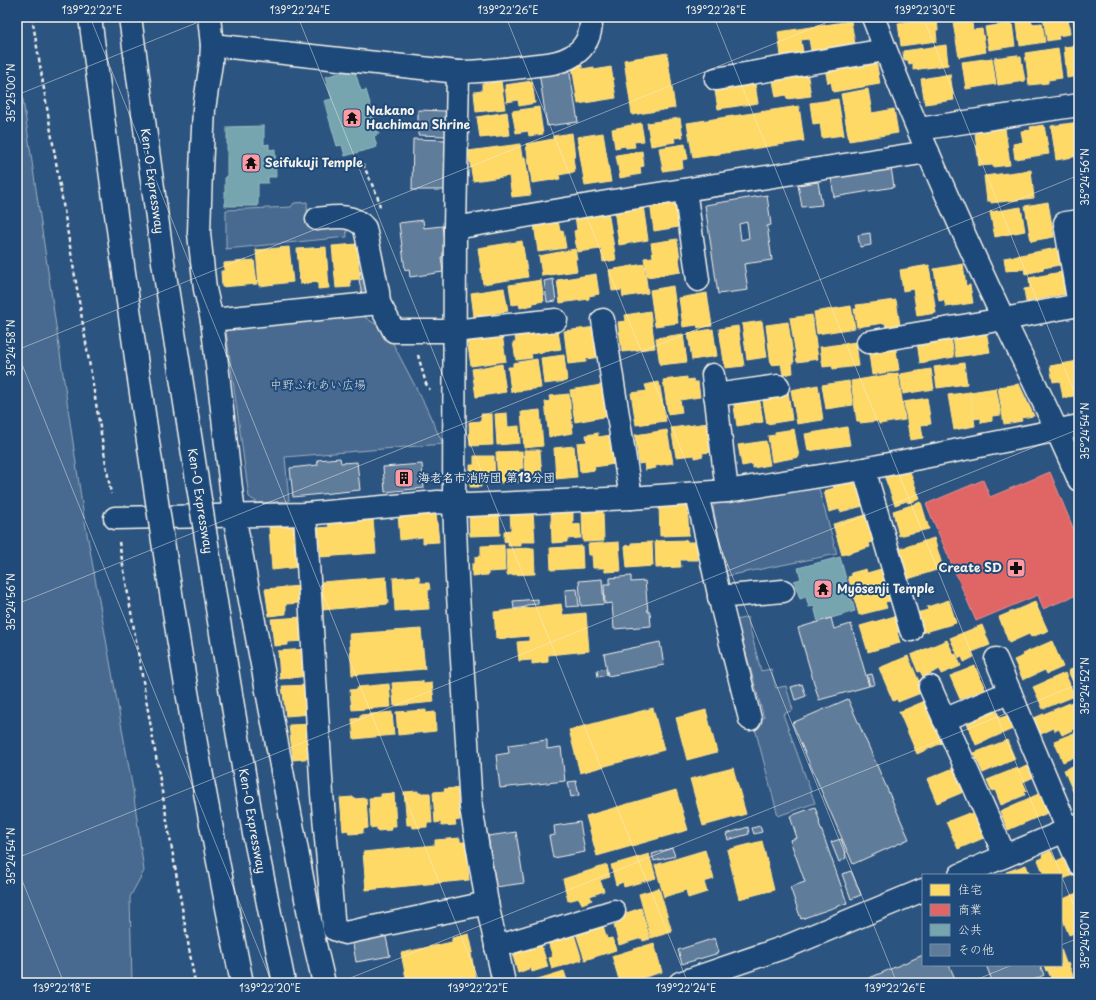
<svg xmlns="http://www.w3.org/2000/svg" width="1096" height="1000" viewBox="0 0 1096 1000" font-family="'Playpen Sans','Klee One',sans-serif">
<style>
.green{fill:#496b90;stroke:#9eaebc}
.homes{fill:#ffd966;stroke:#fce08d}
.shops{fill:#e06666;stroke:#e6908d}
.public{fill:#76a5af;stroke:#9cbcc0}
.building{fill:#5e7b9a;stroke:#f4f1e8;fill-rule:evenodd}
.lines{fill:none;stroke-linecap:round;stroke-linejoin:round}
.minor-casing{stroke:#f4f1e8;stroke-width:25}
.path{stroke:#f4f1e8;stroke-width:2.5;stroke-dasharray:4 3;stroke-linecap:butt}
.minor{stroke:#1f4a7a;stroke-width:22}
.highway-bridge-casing{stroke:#f4f1e8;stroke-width:25;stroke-linecap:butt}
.highway-bridge{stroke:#1f4a7a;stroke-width:22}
.ticks{fill:none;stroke:#f4f1e8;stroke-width:1;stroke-opacity:0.45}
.labels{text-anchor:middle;stroke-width:4;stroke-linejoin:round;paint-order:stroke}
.poi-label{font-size:12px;font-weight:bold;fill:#f4f1e8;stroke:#1f4a7a;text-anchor:start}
.street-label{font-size:12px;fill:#f4f1e8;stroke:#1f4a7a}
.park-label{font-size:12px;fill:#dadddb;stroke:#1f4a7a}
.neatline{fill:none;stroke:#f4f1e8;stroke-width:1.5}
.ticks-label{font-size:10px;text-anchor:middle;fill:#f4f1e8}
</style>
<rect width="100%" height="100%" fill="#2c5481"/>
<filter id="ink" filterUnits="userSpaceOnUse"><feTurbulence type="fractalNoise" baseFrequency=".025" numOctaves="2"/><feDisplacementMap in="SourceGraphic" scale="8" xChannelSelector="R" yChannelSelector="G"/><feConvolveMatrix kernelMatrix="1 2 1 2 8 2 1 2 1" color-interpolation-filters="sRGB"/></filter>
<g filter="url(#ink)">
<g class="green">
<path d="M17,59l66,452 50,279 11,81 -14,26 2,86h-115z"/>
<path d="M307,202l1,24 38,-4 1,15 -121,12v-39l65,-3 3,-4z"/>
<path d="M357,312l26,17 6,7 35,67 19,41 -158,13 4,44 -31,2 -9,-6 -23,-166 7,-8z"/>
<path d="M817,482l20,72 -110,22 -14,-69 5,-7z"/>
<path d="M747,617l14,54 10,-2 5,19 10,-2 7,24 -10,4 32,89 -37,13 -25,-95 11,-3 -27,-98z"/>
</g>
<g class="homes">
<path d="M937,17l1,13h-2l1,11 -36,5 -3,-23z"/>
<path d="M1016,17h15l1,7 10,-1 3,19 -25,4z"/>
<path d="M1043,17h25l2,17 -12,2 1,3 -12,2z"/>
<path d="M1073,17h6v24h-3z"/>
<path d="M968,20l1,4 3,-1 1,7 9,-1 4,23 -27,5 -6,-34z"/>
<path d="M851,21l4,23 -44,7 -2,-12 -8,1 2,12 -22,4 -3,-24z"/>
<path d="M1012,23l3,23 -26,4 -4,-23z"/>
<path d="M946,45l2,20 -35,5v-7l-4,1 -1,-4h-4l-1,-9z"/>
<path d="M1079,45v31l-12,2 -3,-31z"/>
<path d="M1058,48l4,30 -14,2v3l-19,2 -4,-32z"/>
<path d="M667,53l8,55 -43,7 -8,-55z"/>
<path d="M1017,55l1,2h3l4,24 -27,4 -4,-27z"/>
<path d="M992,58l4,26 -30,5 -4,-27z"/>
<path d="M876,60l4,24 -47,8 -2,-10 -3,1 -3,-14z"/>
<path d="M582,65v4l12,-2v3l17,-3 5,31 -38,6 -6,-38z"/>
<path d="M807,71l4,25 -24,3 -1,-4 -10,2 -4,-21z"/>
<path d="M950,74l4,26 -29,4 -4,-25z"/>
<path d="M754,78l4,25 -40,6 -4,-24z"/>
<path d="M501,81l4,28 -29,3 -2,-20 8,-1v-7z"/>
<path d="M532,81l3,22 -16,3 -1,-6 -11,2 -2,-17z"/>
<path d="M868,89l4,24 22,-4 4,24 -49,8 -8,-47z"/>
<path d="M838,99l6,36 -22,3 -2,-15 -7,1 -3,-21z"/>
<path d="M799,106l5,35 -111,17 -6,-35z"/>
<path d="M539,107l4,27 -14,2 -1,-5 -12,2 -4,-22z"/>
<path d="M507,112l3,23 -30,3 -3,-21z"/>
<path d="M680,118l3,19 -9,1 1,4 -24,4 -4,-23z"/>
<path d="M1079,122v34l-23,4 -5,-34z"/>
<path d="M641,123l3,18 -10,1 1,5 -9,1 -1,-2 -10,2 -3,-19z"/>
<path d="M1044,125l5,29 -34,5 -2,-15 10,-2 -2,-11 10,-1 -1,-3z"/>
<path d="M1005,128l5,37 -17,2v-2l-14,1 -4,-33z"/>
<path d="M572,133l3,24h-2l2,15 -16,3 1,4 -28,4 -6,-39 27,-5v-3z"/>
<path d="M603,133l8,49 -26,4 -8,-49z"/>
<path d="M520,144l2,13h3l6,38 -19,2 -3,-21 -36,5 -5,-30z"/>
<path d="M685,144l3,15 -6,1 1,8 -20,3 -4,-23z"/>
<path d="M642,151l2,15 -4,1 1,7 -21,4 -4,-23z"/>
<path d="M1031,170l3,28 -43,5v-2h-4l-3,-25z"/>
<path d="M675,199l4,28 -25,4 -4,-28z"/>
<path d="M1048,202l6,35 -23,4 -6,-35z"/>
<path d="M643,205l5,35 -29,5 -5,-36z"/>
<path d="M1021,207l4,24 -30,6 -5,-25z"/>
<path d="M608,211l8,49 -13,2 -2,-13 -24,3 -3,-21 3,-1 -2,-14z"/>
<path d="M558,220l2,11 3,-1 3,18 -28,4 -4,-28z"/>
<path d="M677,239l3,19 -1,1 2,13 -34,5 -3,-19 9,-1 -2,-14z"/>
<path d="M522,241l6,36 -45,7 -5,-36z"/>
<path d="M357,244l3,35 -10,1 1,7 -15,1 -4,-42z"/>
<path d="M289,247l4,35 -34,4 -3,-36z"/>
<path d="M326,247l3,41 -11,1v-7l-18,2 -3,-35z"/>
<path d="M1057,248l3,17 -17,3v2l-18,4 -1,-5 -18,2 -2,-13z"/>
<path d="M575,249l2,10h-2l2,12 -35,5 -3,-20z"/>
<path d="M254,260l3,24 -35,3 -1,-16h3v-8z"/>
<path d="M644,264l4,29 -25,4 -1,-7 -10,1 -3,-21z"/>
<path d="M963,264l3,22 4,-1 3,18 -27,4 -2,-7 -5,1 -5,-32z"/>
<path d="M929,265l7,48 -19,3 -4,-27 -10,2 -3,-21z"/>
<path d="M1061,272l4,22 -39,8 -2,-13 6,-1 -1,-10z"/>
<path d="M596,274l3,20 -10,2v3l-29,4 -3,-23z"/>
<path d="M541,280l3,21 -11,2v2l-13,3 -1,-4 -7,1 -3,-20z"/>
<path d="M673,286l5,37 -23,3 -5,-36z"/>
<path d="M504,288l4,23 -34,6 -3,-24z"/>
<path d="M707,293l5,33 -14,2 -1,-3 -14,2 -4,-29z"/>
<path d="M896,300l4,25 -14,2 -1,-4 -28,4 -3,-18h3l-1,-4z"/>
<path d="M851,306l4,22 -38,6 -3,-22z"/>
<path d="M650,311l5,37 -33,4 -4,-30 8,-1 -1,-6z"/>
<path d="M812,315l6,44 -21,3 -7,-44z"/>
<path d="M762,321l5,36 -20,3 -5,-36z"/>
<path d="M788,322l6,40h-2l1,11 -10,2 -2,-11 -10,1 -5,-40z"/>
<path d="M557,325l4,24 -30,5 1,4 -16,2 -3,-18h3l-1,-5 7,-1v-5z"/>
<path d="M738,326l6,40 -19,2 -6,-39z"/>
<path d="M596,327l4,30 -14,2v3l-18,2 -4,-33z"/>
<path d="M713,329l4,27 -25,4 -4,-27z"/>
<path d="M986,331l4,21 -34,5 -3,-20z"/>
<path d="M502,334l4,27 -35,5 -4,-27z"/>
<path d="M683,334l4,28 -27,3 -4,-27z"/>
<path d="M951,337l3,20 -34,6 -3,-21z"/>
<path d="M856,342l3,24 -26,3 -1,-3 -9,1 -3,-20z"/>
<path d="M895,343l4,27 -27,5 -4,-28z"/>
<path d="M564,355l3,26 -23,3 -3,-26z"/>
<path d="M537,359l4,29 -30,4 -3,-25h5v-4z"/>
<path d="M1078,361l1,34 -16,3 -3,-17 -7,1 -3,-16z"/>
<path d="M964,363l3,21 -30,4 -3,-21z"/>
<path d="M502,364l4,28 -30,5 -4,-28z"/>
<path d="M931,369l3,20 -31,5 -3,-20z"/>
<path d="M898,373l7,47 -26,4 -1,-3 -18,2v-1h-3l-6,-41z"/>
<path d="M687,377v3l6,-1 1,3h4l2,15 -20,3 2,12 -14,2 -5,-34z"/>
<path d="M849,381l4,24 -27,4 -4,-24z"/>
<path d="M659,382l7,39 -30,4 -5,-32 16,-2 -2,-6z"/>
<path d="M1019,384l15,32 -13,2 1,3 -18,3 -6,-37z"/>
<path d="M601,385l1,5h3l4,26 -34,6 -5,-32z"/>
<path d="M818,385l5,35 -26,4 -6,-34z"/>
<path d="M996,388l5,27 -9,1v5l-11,2v-5l-7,1 -4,-27z"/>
<path d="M788,391l4,29 -25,4 -5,-29z"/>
<path d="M970,392l5,34 -21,4 -6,-35z"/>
<path d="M569,394l4,39 -24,4 -4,-35 5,-1 -1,-5z"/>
<path d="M759,396l4,26 -26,4 -4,-26z"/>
<path d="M927,398l4,26 -10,1 2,13 -13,2 -6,-38z"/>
<path d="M540,410l3,36 -19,2 -3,-36z"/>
<path d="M507,413l1,14 11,-1 1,17 -23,2 -2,-31z"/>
<path d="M481,414h11l1,31 -23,1 -1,-24 12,-1z"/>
<path d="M708,423l4,29 -10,1 1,3 -8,2v-3l-19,2 -5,-29z"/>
<path d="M847,427l3,18 -42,6 -3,-17z"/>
<path d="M794,429l5,28 -27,5 -4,-26 7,-1v-3z"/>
<path d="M667,430l6,33 -18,3 1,2 -11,2 -1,-7 -5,1 -4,-29z"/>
<path d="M598,433v4l13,-2 4,29 -21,3 1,3 -15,2 -3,-29 10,-1 -1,-7z"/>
<path d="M766,441l4,24 -17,3v-4l-11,2 -4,-21z"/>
<path d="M574,446l3,31 -21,2 -2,-31z"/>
<path d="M524,450h16l2,27 -17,1z"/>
<path d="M522,451l1,17 -4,1 1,13 -22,1 -2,-31z"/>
<path d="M474,456h20l1,27h-14v4h-11v-22h4z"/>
<path d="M909,469l11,30 -12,4 -1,-2 -12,4 -10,-27z"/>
<path d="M853,480l2,5 2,-1 6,22 -23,6v-3l-11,3 -5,-21 10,-3 -1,-3z"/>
<path d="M921,502l8,27 -30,7 -6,-25z"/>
<path d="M687,504l2,31 -29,1 -1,-30z"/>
<path d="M533,511l2,31h-14v4h-13v-5l-4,1v-11l7,-1 -1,-18z"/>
<path d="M573,511v14l7,-1 1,14 -14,1v3l-15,1 -1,-31z"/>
<path d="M603,511l1,30 -21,1 -1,-30z"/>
<path d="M436,512l3,30 -16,1v-6l-23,3 -2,-25z"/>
<path d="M499,513l1,22 -30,1 -1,-22z"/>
<path d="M866,515l8,27 -5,1 1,4 -28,8 -9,-31z"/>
<path d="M373,519l3,34 -55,4 -3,-29 11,-1 -1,-5z"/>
<path d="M297,525l3,42 -28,3 -3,-43z"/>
<path d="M934,538l9,30 -35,11 -9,-30z"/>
<path d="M687,540v2h10l1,18h-18l1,7 -25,1 -1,-27z"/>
<path d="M619,542l2,29 -16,1 -1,-4h-11l-1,-13h-3l-1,-11z"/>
<path d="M652,542l1,24 -26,2 -2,-22 7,-1 -1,-2z"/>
<path d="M504,545l1,26 -17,1v3l-16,1v-12h3v-7l6,-1v-10z"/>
<path d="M582,546l1,22 -32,2 -1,-22z"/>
<path d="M534,548l1,26 -28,1 -1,-26z"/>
<path d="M866,569l1,4 14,-4 9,32 -5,1 2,6 -28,7 -11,-38 4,-1 -1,-3z"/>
<path d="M419,576l1,7h9l1,7h-2l1,19 -34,2 -2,-33z"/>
<path d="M386,577l2,27 -65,6 -2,-28z"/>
<path d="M300,586l2,17 -16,1v10l-17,2 -4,-27z"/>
<path d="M949,600l7,23 -34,10 -6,-20 12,-3 -1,-3z"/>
<path d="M1035,602l13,29 -17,6 -2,-3 -20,9 -10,-26z"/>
<path d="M561,604l2,11 23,-2 3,38 -41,4v7l-16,2v-4l-13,1 -2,-19 12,-1v-5l-33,3 -2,-27z"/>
<path d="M895,616l4,16h-2l3,11 -32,9 -8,-26z"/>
<path d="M303,617l2,24 -17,1v3l-14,1 -3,-27z"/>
<path d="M982,625l8,20 -18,7 2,5 -10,5 -2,-5 -3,1 -9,-20z"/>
<path d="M421,629l4,40 -73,6 -3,-41z"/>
<path d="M947,640l7,15 2,-1 5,12 -20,8 -1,-5 -17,8 -3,-6 -2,1 -7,-17z"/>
<path d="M1052,641l11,26 -16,7 -2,-4 -22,10 -9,-20 9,-4 -1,-2z"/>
<path d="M307,649l2,27 -29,3 -2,-28z"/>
<path d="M908,656l12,28 -2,2 3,7 -23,9 -1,-3 -4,2 -14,-33z"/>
<path d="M975,666l10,23 -25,10 -10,-23z"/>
<path d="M1079,666v29l-11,-24z"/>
<path d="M1065,673l10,23 -32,13 -10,-22z"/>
<path d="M423,681v3l9,-1 2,19 -40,4 -2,-23z"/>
<path d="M389,684l2,23 -39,3 -2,-20 8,-1v-2z"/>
<path d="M310,685l2,29 -26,2 -4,-30z"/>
<path d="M1077,700l2,5v22l-17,8 -3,-6 -4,2 -1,-3 -13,6 -7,-16z"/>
<path d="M925,701l19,41 -27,12 -18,-42z"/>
<path d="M653,708l11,42 -84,23 -11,-43z"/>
<path d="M426,710v3l9,-1 1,19 -38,4 -2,-23z"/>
<path d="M706,710l11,42 -30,8 -11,-42z"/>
<path d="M996,710l4,8 9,-3 6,13 -39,17 -9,-22 5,-2 -1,-2 19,-8 1,2z"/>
<path d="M392,712l2,23 -40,4 -2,-20 8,-1v-3z"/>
<path d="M312,724l2,34 -21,2 -4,-35z"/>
<path d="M1079,731v24l-16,7 -9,-21z"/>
<path d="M1007,740l8,19 -32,14 -9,-20z"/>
<path d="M1079,763v31l-4,2 -11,-26z"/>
<path d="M1031,764l5,12 -13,6 4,9 -3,1 1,3 -24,10 -6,-15 -3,1 -5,-11 30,-12 1,2z"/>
<path d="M956,767l10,24 -29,12 -10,-24z"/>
<path d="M733,768l13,46 -43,12 -13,-47z"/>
<path d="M457,788l3,32 -5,1 1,4 -15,1v-4l-6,1 -2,-31 12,-1 -1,-2z"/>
<path d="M676,790l12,40 -91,26 -11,-40z"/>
<path d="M418,791v2h12l2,30h-5v4l-14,1 -1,-3h-5l-3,-33z"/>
<path d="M1043,792l9,19 -44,19 -8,-19z"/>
<path d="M394,793l2,33h-5v4l-14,1v-4l-6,1 -2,-30 12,-1v-3z"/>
<path d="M353,797l1,2 12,-1 2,30 -5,1v4l-14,1 -1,-4 -5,1 -3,-33z"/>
<path d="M969,813l1,2 6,-2 10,24 -28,12 -12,-27z"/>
<path d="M460,838v4h6l3,38 -103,10 -3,-38 72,-7v-5z"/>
<path d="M762,841l12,49 -35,9 -12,-49z"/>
<path d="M705,850l9,29 -10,3 3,10 -19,6 -2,-8 -22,7 -9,-32z"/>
<path d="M1051,851l5,10 9,-4 8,18 -12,5v-5h-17l-6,-15 5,-2 -1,-3z"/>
<path d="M649,854l7,24 -32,9 -1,-5 -7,3 -5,-20z"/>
<path d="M607,865l3,12 -10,3 4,11 -14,5 2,4 -10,4 -3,-6 -11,3 -5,-22z"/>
<path d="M1026,865l4,10h-23l-1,-3z"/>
<path d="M659,888l13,44 -21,6 -12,-44z"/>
<path d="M1079,892v39l-10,4 -8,-20v-15z"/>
<path d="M641,908l9,31 -7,2 -1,-3 -23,7 -5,-20 5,-2 -1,-3 6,-2v-2l3,-1 -1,-2z"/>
<path d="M602,922l5,17 5,-1 4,12 -31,10 -10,-30z"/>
<path d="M573,931l9,29 -30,9 -3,-11 4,-1 -6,-18z"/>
<path d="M469,934l4,18 -2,1 5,28 -10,2h-59l-6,-30 51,-11v-4z"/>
<path d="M540,941l8,26 -16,5 -1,-4 -13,5 -5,-17 2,-1 -1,-6z"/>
<path d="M654,943l8,29 -36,11h-6l-8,-27z"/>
<path d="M1061,949l5,14 -20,8 -2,-6h17z"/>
<path d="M1068,963l8,20h-23l-5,-12z"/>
<path d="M564,971l4,12h-43z"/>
</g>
<path class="shops" d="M1050,472l29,70v52l-36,15 -5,-14 -62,26 -50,-117 57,-24 7,17z"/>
<g class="public">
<path d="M354,69l7,22 5,-1 13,44 -5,2 3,11 -32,9 -3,-11 -5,1 -13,-45 8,-2 -7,-22z"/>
<path d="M264,126v19l5,-1v6l6,-1 1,28h-8v6h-10v23h-33v-29h2v-50z"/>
<path d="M840,557l15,54 -37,11 -4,-16 -5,1 -3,-10 -6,2 -6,-18 7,-2 -3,-11z"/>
</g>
<g class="building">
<path d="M569,68l9,54 -31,4 -8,-54z"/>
<path d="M418,110l28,1v25l-28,-1z"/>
<path d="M413,139l33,1v50h-34z"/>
<path d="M891,167l3,20 -60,10 -3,-20z"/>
<path d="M818,182l4,23 -20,2 -4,-22z"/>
<path d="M767,195l4,30 -4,1 5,34 -28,4 4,26 -30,4 -13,-89zM747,222l2,16 -8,2 -2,-16z"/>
<path d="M423,220l1,8 18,-2 4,31h-5l2,15 -33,5 -1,-8 -4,1 -6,-47z"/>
<path d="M870,233l1,12 -11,2 -2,-12z"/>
<path d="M367,269l6,23 -11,2 -3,-14 3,-1 -2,-8z"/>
<path d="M553,279l3,22 -9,1 -3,-21z"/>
<path d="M340,458l1,5 16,-1 3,28 -67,7 -3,-29 28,-3 -1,-5z"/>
<path d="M422,464l2,24 -39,4 -2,-25z"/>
<path d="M631,576v6l14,-1 3,31h2l1,14 -37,3 -2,-26 -7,1 -1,-20h6v-6z"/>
<path d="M602,579l2,25 -23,2 -2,-25z"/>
<path d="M577,589l2,17 -13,1 -1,-17z"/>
<path d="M538,599v5l-12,1v2l-12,2 -1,-8z"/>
<path d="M831,618l3,11 17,-5 18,62 -50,14 -21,-72z"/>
<path d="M660,642l4,23 -56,11 -4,-22z"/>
<path d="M606,668l1,7 -9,2 -1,-7z"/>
<path d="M872,674l3,10 -5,2 -3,-11z"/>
<path d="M802,684l4,12 -11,4 -4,-13z"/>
<path d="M848,699l61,140 -56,25 -61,-141z"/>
<path d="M547,740v9l14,-2 4,34 -65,7 -4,-33 13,-2 -1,-8z"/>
<path d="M576,781l3,14 -8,2 -3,-15z"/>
<path d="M815,807l5,15 -1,1 28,80 -46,16 -11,-32 15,-5 -15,-42 7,-2 -7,-22z"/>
<path d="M580,822l5,30 -32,6 -4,-22 6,-1 -1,-9z"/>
<path d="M760,826l2,6 -8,2 -2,-6z"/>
<path d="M748,827l1,7 -21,6 -2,-6z"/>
<path d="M516,832l8,51 -28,4 -8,-51z"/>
<path d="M841,839l5,14 -1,1 1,4 -7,4 -8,-20z"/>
<path d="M672,848l3,8 -21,5 -2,-7z"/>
<path d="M851,871l10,24 -10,4 -9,-25z"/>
<path d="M385,932l5,24 -34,6 -4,-24z"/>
<path d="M715,938l4,15 -37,11 -4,-14z"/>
<path d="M923,955v10h26l8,18h-99z"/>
<path d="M986,965h54l4,10 -17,8h-34z"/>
</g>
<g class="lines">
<defs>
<g id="minor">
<path d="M209,17l3,28 -1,18 -7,46 -3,61 -2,63 6,56 7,31 22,195 79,421 11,47"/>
<path d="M873,17c39,103 84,204 131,303 26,54 52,106 75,160"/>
<path d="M212,45l246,27c24,0 48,-3 72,-6 14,-2 29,-2 42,-10 14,-8 20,-23 19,-39"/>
<path d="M458,72l-3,156 -1,274 3,76 14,229 16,96 17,80"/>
<path d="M716,79l169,-29"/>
<path d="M919,129l160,-24"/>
<path d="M685,190l13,90"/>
<path d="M317,219c17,-2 36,-6 48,9l13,64 1,11 15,28h60l102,-11"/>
<path d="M455,228l158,-27 315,-49"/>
<path d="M212,320l167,-17"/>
<path d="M603,320l28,178"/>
<path d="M868,342l136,-23 75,-14 -14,-82 14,-2"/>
<path d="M713,375l14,116"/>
<path d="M715,395l63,-9"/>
<path d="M864,469l47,161"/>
<path d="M697,494l25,114 28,111"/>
<path d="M305,514l17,280 12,135 11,4 142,-30"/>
<path d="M115,518l190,-4 133,-12 30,3 163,-7 96,-7 137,-22 215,-43"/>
<path d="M719,597l64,-6"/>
<path d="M996,659l72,171"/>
<path d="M930,687l75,169"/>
<path d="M944,720l66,-28"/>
<path d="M1065,832l14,32"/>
<path d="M960,875l119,-50"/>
<path d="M496,947l118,-36"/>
<path d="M680,983l108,-37 135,-56"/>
</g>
</defs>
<use href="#minor" class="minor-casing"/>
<g class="path">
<path d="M32,17l79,477"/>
<path d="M363,164l15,34 2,9"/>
<path d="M418,355l8,29 4,6"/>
<path d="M119,542l76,441"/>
</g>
<use href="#minor" class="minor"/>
<defs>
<g id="highway-bridge">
<path d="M90,17c26,203 54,406 86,608 19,120 42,239 66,358"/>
<path d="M130,17l33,245 56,359 35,213 30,149"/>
</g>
</defs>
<use href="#highway-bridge" class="highway-bridge-casing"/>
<use href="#highway-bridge" class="highway-bridge"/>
</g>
</g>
<path class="ticks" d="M90,17l390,966M298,17l390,966M506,17l391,966M714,17l365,902M923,17l156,387M17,95l194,-78M17,350l823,-333M17,352l255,631M17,604l1062,-429M17,858l1062,-429M17,868l47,115M1061,945l18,-7M338,983l741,-299M968,983l44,-18"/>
<defs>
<symbol id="temple-square" viewBox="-11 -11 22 22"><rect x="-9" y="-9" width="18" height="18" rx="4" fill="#ff9aa2" stroke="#1f4a7a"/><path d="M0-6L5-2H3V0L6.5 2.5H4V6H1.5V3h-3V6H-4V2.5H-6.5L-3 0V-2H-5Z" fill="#111"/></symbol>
<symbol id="building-square" viewBox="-11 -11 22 22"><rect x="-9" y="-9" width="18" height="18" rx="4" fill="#ff9aa2" stroke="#1f4a7a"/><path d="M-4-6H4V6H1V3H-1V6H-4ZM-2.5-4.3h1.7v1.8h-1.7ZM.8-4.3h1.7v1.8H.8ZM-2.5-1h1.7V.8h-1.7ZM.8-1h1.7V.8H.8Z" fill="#111"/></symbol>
<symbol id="pharmacy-square" viewBox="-11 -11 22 22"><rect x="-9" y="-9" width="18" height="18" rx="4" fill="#ff9aa2" stroke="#1f4a7a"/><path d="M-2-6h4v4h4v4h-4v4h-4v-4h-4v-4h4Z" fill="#111"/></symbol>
</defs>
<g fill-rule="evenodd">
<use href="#temple-square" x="341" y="107" width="22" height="22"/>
<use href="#temple-square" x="240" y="152" width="22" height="22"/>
<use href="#building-square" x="393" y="467" width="22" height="22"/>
<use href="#pharmacy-square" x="1005" y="557" width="22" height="22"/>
<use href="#temple-square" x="812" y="578" width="22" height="22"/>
</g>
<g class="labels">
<g class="poi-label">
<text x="366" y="115">Nakano<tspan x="366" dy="14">Hachiman Shrine</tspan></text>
<text x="265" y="167">Seifukuji Temple</text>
<text x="418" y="482">海老名市消防団 第13分団</text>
<text x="1002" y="572" text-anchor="end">Create SD</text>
<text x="837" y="593">Myōsenji Temple</text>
</g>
<g class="street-label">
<text transform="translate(152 181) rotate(82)" y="4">Ken-O Expressway</text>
<text transform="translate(200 501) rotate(81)" y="4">Ken-O Expressway</text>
<text transform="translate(252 821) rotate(80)" y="4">Ken-O Expressway</text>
</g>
<g class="park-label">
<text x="318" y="389">中野ふれあい広場</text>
</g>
</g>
<rect width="1096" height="1000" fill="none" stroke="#1f4a7a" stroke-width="44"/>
<rect x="922" y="874" width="140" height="92" fill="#1f4a7a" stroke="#748da6"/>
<rect x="930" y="884" width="20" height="12" fill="#ffd966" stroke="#748da6"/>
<text x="958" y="894" font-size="12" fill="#f4f1e8">住宅</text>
<rect x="930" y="904" width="20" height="12" fill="#e06666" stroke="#748da6"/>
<text x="958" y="914" font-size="12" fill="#f4f1e8">商業</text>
<rect x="930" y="924" width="20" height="12" fill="#76a5af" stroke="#748da6"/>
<text x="958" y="934" font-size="12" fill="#f4f1e8">公共</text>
<rect x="930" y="944" width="20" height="12" fill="#5e7b9a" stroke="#748da6"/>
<text x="958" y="954" font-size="12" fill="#f4f1e8">その他</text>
<rect x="22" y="22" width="1052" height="956" class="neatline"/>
<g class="ticks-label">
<text x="92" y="14">139°22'22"E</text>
<text x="300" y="14">139°22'24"E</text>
<text x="508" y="14">139°22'26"E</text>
<text x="716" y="14">139°22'28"E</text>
<text x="925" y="14">139°22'30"E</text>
<text transform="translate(11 93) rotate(-90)" y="4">35°25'00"N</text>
<text transform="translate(1085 177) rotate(-90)" y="4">35°24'56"N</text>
<text transform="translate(11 348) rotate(-90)" y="4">35°24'58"N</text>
<text transform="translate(1085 431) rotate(-90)" y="4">35°24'54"N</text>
<text transform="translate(11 602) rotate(-90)" y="4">35°24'56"N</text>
<text transform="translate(1085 686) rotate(-90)" y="4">35°24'52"N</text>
<text transform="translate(11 856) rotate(-90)" y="4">35°24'54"N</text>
<text transform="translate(1085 940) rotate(-90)" y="4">35°24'50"N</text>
<text x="62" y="992">139°22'18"E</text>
<text x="270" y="992">139°22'20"E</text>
<text x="478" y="992">139°22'22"E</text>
<text x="686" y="992">139°22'24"E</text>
<text x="895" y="992">139°22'26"E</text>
</g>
</svg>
